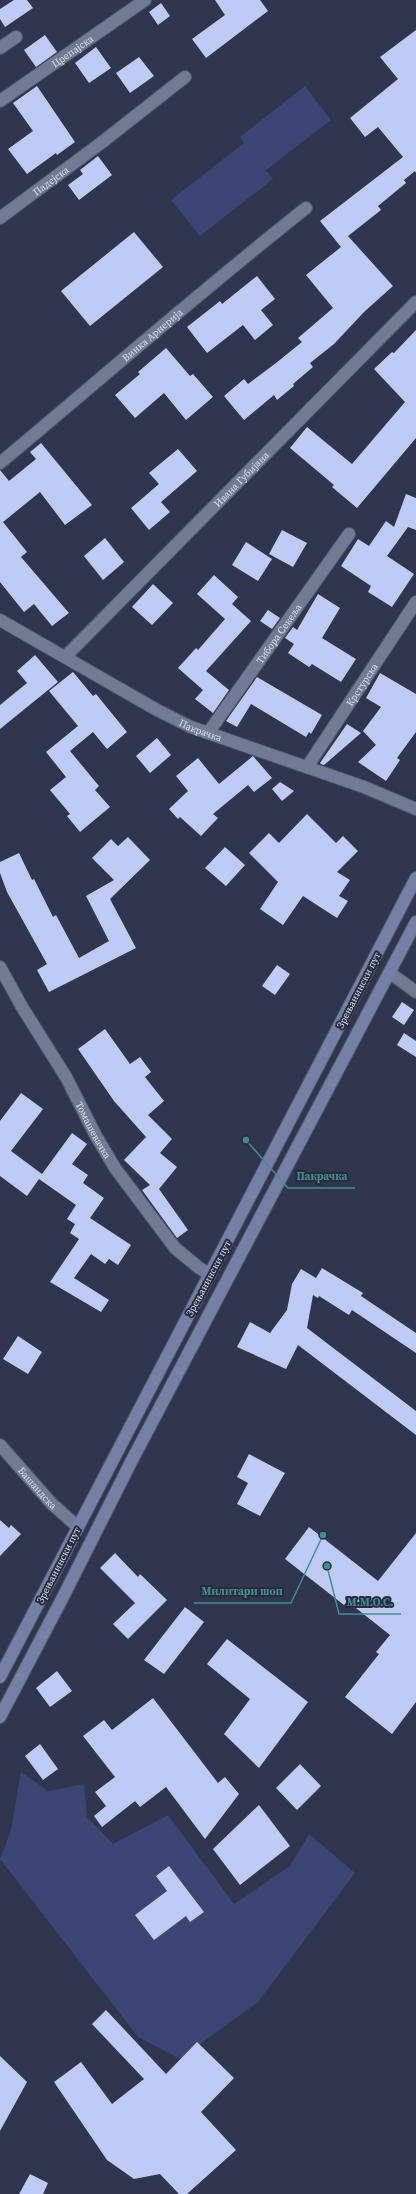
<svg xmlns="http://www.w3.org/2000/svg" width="416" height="2194" viewBox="0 0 416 2194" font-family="'Source Serif 4',serif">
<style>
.grass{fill:#3d4574}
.building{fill:#bfcaf7}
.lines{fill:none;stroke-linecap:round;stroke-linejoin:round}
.street-casing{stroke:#4f5469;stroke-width:14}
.secondary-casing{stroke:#4f5469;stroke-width:14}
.street{stroke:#737a96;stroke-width:12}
.secondary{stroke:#767fa6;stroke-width:12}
.labels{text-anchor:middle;stroke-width:4;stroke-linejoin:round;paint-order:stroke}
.street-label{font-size:10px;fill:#dce0f0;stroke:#262b43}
.leader{fill:none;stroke:#42908e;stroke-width:1.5}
.callout-dot{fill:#42908e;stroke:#262b43;stroke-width:1.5}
.callout-label{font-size:11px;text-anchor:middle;font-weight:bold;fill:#42908e;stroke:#262b43;stroke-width:4;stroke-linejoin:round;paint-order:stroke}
</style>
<rect width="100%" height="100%" fill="#30364e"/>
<g class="grass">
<path d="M305,86l26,34 -65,50 7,9 -73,57 -29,-36 73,-57 -4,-6z"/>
<path d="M21,1772l27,19 36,-7 3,33 26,27 55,-29 66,89 56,-38 19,-32 46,39 -97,129 -78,57 -42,-22 -138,-178 11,-29z"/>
</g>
<g class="building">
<path d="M14,0h13l6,8 -28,19 -5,-8v-10z"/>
<path d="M215,0h45l8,11 -62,47 -14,-19 33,-24z"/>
<path d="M161,3l9,13 -12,9 -9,-13z"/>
<path d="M416,30v143l-1,-2 -11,9 2,3 -28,23 3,4 -33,26 45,50 -29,26 -30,32 -24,19 3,4 -20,17 1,2 -17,14 -3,-5 -30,25 -20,-24 20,-17 4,5 28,-21 26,-21 -4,-4 35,-30 -27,-33 35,-28 -21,-26 83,-64 -25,-30 -13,10 -15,-19 48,-39 -18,-22z"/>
<path d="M45,35l12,17 -21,15 -12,-17z"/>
<path d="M96,47l15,21 -22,15 -14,-20z"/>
<path d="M139,57l15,19 -24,17 -14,-20z"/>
<path d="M37,86l38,56 -18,13 -1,-2 -29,21 -19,-25 25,-18 -20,-28z"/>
<path d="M98,156l14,19 -33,25 -11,-15 15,-11 -3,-4z"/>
<path d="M134,232l29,35 -73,59 -29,-35z"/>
<path d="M257,276l18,23 -14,11 12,15 -18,15 -12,-15 -36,28 -20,-26 33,-26 2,3z"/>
<path d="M416,330v108l-59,70 -25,-21 2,-2 -44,-37 17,-21 45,37 53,-62 -31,-33 18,-17 2,1z"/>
<path d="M166,348l24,28 3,-2 20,23 -27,23 -22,-27 -29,25 -20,-23 25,-21 -2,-2z"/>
<path d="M41,443l51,62 -27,20 -25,-33 -37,30 24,30 -6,5 48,56 -17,13 -18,-22 -10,8 -24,-30v-112l9,11 27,-22 -6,-7z"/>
<path d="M178,449l19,22 -36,31 9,10 -21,18 -18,-22 28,-24 -10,-11z"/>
<path d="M406,494l10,4v32l-8,-3 -21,29 27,18 -22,33 -24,-15 3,-6 -30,-20 17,-27 11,7 17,-25 8,6z"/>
<path d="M282,530l25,13 -14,24 -24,-13z"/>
<path d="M105,538l19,24 -21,18 -19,-24z"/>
<path d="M246,542l26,17 -14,22 -26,-16z"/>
<path d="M214,575l24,22 -6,7 19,17 -45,50 23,19 -16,23 -18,-14 8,-9 -25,-22 18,-20 2,2 27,-31 -28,-25z"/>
<path d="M153,584l20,19 -21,22 -20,-18z"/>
<path d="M318,594l22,14 -18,30 34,21 -15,23 -29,-18 -3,3 -21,-14 6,-9 -9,-6 8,-11 4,3z"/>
<path d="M268,610l12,8 -8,11 -12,-8z"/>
<path d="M35,655l23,27 -58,47v-24l27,-22 -10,-12z"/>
<path d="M73,672l20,24 3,-2 31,38 -20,17 -14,-17 -23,19 29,35 -4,4 15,17 -30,25 -13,-16 3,-2 -20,-24 16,-13 -20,-25 32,-26 -29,-35z"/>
<path d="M380,673l36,21v38l-19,26 3,2 -14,21 -28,-19 18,-17 -13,-14 18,-24 -15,-9z"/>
<path d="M257,677l65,38 -11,19 -2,-2 -3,5 -55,-33 -14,23 -11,-6z"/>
<path d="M347,724l14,9 -37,32 -3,-1 -1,-1z"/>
<path d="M157,738l14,17 -21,18 -14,-17z"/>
<path d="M253,756l19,22 -18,14 -6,-7 -35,29 5,4 -17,18 -21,-19 -2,2 -9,-10 19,-18 -12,-15 22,-18 21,26z"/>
<path d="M280,782l14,9 -12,10 -10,-12z"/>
<path d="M307,814l29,29 7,-7 15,15 -21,21 13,8 -11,16 9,5 -11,17 -34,-22 -20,29 -23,-16 18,-27 -29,-29 20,-20 10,10z"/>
<path d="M128,837l22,23 -40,39 26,49 -87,44 -12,-22 10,-6 -40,-72 -7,-19v-11l19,-9 13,27 2,-1 19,38 3,-2 23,43 30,-17 -23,-45 28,-16 -22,-22 19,-19 7,7z"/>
<path d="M225,847l20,18 -19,21 -21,-18z"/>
<path d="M277,965l13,9 -15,21 -13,-9z"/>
<path d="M402,1002l12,8 -10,15 -12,-8z"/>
<path d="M105,1029l25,35 10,-7 11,15 -6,5 19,24 -16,14 24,24 -12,14 17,14 -18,22 29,41 -11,8 -35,-48 8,-5 -26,-25 22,-23 -32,-36 -36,-52z"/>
<path d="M404,1033l12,8v16l-19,-12z"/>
<path d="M21,1093l22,16 -32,42 31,23 30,-41 15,11 -15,20 16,11 -5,8 21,15 -14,20 41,27 -13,20 -9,-6 -4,5 -14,-10 -17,24 35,22 -8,12 -51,-30 29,-43 -9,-6 5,-9 -8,-5 9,-14 -37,-26 -12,17 -27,-20v-55z"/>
<path d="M322,1268l41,25 -2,3 55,37v20l-64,-43 -3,5 -30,-19 -1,2 -5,-3 -6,33 109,83v24l-118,-90 -12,24 -49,-22 13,-25 20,11 17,-23 5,-26 9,-15 15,9z"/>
<path d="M18,1336l24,16 -14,22 -25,-15z"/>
<path d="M249,1454l36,19 -25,43 -23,-12 11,-21 -11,-6z"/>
<path d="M0,1520l9,8 2,-3 10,9 -21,22z"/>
<path d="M309,1527l69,54 38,-48v169l-24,32 -47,-37 34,-43 -3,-2 14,-17 -43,-34 -3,4 -59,-46z"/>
<path d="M115,1553l23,24 2,-3 27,26 -39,39 -15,-15 22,-21 -35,-35z"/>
<path d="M185,1607l19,15 -40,52 -20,-14z"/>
<path d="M227,1639l81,63 -49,66 -35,-34 26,-35 -43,-35z"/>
<path d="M57,1671l15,20 -22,16 -14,-19z"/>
<path d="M153,1698l65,85 7,-6 14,17 -34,45 -39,-52 -26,20 -5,-6 -33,26 -8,-11 12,-10 -11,-14 20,-15 -32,-41 21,-16 8,10z"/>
<path d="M40,1744l18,25 -15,11 -18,-24z"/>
<path d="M300,1764l21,22 -24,24 -21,-22z"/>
<path d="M259,1805l31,41 -50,39 -27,-36z"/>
<path d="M169,1866l35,46 -14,10 -4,-6 -32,24 -19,-25 32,-24 -11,-15z"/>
<path d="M106,2010l60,64 31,-32 37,36 -33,34 35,38 -49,44h-8l-19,-20 -26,5 -27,-19 -53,-78 27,-20 31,42 32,-25 -52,-55z"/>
<path d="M0,2056l27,26 -27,49z"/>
<path d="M30,2174l18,9 -5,11h-24z"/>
</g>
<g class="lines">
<defs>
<g id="street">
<path d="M0,48l16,-11"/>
<path id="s1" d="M0,101l145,-101"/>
<path id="s2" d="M0,218l101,-75 84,-66"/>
<path id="s3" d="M0,463c102,-85 202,-173 306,-255"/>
<path id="s4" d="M0,620l157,90 34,17 173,60 52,22"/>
<path id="s5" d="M66,656l350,-354"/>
<path id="s6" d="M208,733l141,-199"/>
<path id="s7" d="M307,767l109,-165"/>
<path id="s8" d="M0,967l22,40 44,70 30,59 19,32 60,80 23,19 12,8"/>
<path d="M390,973l26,19"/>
<path id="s9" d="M0,1445l52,59 26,23"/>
</g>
<g id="secondary">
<path d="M0,1677l416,-799"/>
<path d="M0,1717l63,-120 68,-135 285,-540"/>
</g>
</defs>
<use href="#street" class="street-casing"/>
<use href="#secondary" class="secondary-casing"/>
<use href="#street" class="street"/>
<use href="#secondary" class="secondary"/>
</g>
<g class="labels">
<g class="street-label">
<text dy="4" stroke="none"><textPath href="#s1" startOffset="88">Црепајска</textPath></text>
<text dy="4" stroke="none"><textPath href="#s2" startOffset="63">Падејска</textPath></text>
<text dy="4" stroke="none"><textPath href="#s3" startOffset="199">Винка Арнерија</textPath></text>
<text dy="4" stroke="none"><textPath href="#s5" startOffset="249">Ивана Губијана</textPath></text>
<text dy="4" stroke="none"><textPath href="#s6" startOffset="122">Тибора Секеља</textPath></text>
<text dy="4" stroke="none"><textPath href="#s7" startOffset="99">Крстурска</textPath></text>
<text dy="4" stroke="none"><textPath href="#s4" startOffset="229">Пакрачка</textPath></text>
<text transform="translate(358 990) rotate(-63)" y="4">Зрењанински пут</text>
<text dy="4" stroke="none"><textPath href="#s8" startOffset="188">Томашевачка</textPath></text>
<text transform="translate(208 1278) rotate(-62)" y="4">Зрењанински пут</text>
<text dy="4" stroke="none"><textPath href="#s9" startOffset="57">Башаидска</textPath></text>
<text transform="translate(58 1565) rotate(-63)" y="4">Зрењанински пут</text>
</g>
</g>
<path class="leader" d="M246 1140L288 1188H355M323 1535L291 1603H194M327 1566L339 1614H401"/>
<g class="callout-dot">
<circle cx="246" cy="1140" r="4"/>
<circle cx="323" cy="1535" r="4"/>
<circle cx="327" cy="1566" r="4"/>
</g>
<g class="callout-label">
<text x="322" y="1180">Пакрачка</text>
<text x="242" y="1595">Милитари шоп</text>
<text x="370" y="1606">M.M.O.C.</text>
</g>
</svg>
